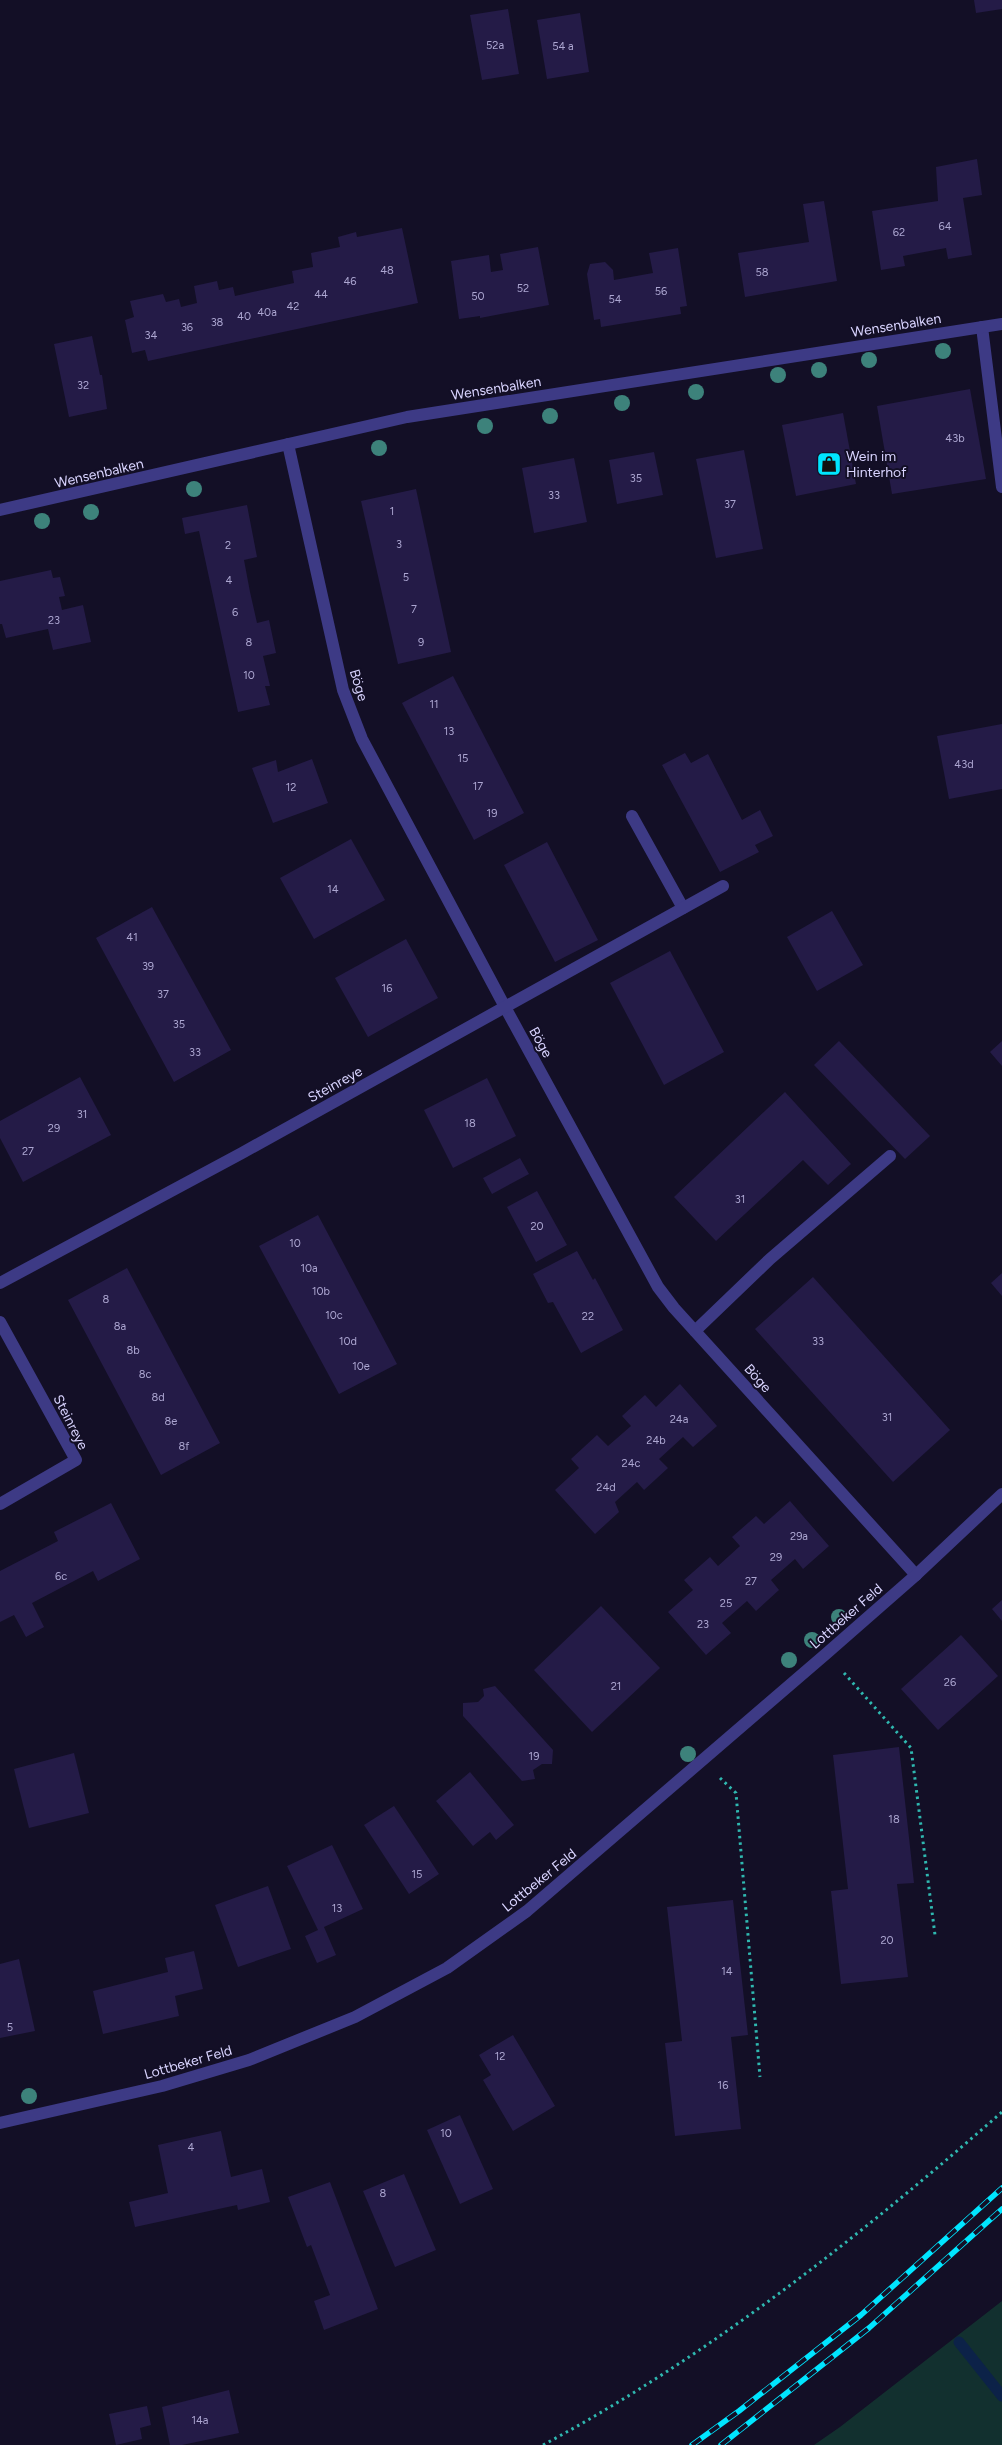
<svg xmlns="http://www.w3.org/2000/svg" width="1002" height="2445" viewBox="0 0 1002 2445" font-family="Figtree,sans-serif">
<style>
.green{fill:#12302f}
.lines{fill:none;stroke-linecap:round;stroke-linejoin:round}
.stream{stroke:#0c2248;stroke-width:11}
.building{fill:#241b47}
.path{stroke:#2fb8b0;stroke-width:3;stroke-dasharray:2.5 4;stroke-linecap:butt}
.lane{stroke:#3d3a85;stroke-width:12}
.street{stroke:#3d3a85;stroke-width:12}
.rail-casing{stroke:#00e5ff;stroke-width:5.5}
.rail{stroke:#130f26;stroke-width:4;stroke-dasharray:11;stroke-linecap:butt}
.tree{fill:#3d827b}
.labels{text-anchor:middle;stroke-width:4;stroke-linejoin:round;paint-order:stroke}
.number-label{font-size:11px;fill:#aca6d1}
.street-label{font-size:14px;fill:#d9d4ff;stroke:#130f26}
.poi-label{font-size:14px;fill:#d9d4ff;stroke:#130f26;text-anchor:start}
</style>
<rect width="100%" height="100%" fill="#130f26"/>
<path class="green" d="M1002,2301v144h-188l26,-18z"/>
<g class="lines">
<path class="stream" d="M959,2342l43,54"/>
</g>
<g class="building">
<path d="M974,0h28v9l-26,4z"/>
<path d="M508,9l11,65 -37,6 -12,-65z"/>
<path d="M580,13l9,59 -42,7 -10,-59z"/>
<path d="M977,159l5,36 -19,3 9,57 -24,4 -2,-11 -43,8 2,10 -24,4 -9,-59 66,-10 -2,-34z"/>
<path d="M824,201l13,80 -92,16 -7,-44 71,-11 -6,-38z"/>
<path d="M402,228l16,75 -270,58 -3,-11 -13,3 -7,-33 9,-3 -4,-16 33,-7 3,8 13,-3 2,8 16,-4 -3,-17 23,-5 2,9 14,-3 2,9 59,-13 -2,-12 21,-4 -2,-14 29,-6 -2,-10 18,-5 1,5z"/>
<path d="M538,247l11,58 -69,13v-2l-21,3 -8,-58 38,-6 2,17 12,-2 -3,-16z"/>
<path d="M678,248l9,58 -7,1 1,7 -80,13 -1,-8 -6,1 -7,-46 3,-10 15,-2 8,8 1,10 39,-7 -4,-20z"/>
<path d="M92,336l8,39h2l5,34 -38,8 -15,-73z"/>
<path d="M970,389l16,90 -94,15 -15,-88z"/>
<path d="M843,413l13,71 -60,12 -14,-71z"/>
<path d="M744,450l19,99 -47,9 -20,-99z"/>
<path d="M654,452l9,43 -46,9 -8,-44z"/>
<path d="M574,458l13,64 -53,11 -12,-65z"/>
<path d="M416,489l35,163 -53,12 -37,-163z"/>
<path d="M247,505l10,52 -13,3 6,32 7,31 12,-3 7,33 -13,3 7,30h-5l5,19 -32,7 -39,-181 -14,3 -3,-16z"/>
<path d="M51,570l2,8 7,-1 5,19 -6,1 3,13 21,-5 8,37 -38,8 -5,-21 -42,9 -4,-14h-2v-43z"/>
<path d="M453,676l71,137 -50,27 -72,-137z"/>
<path d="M1002,724v65l-53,10 -12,-63z"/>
<path d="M685,753l6,10 17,-9 34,66 18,-10 13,26 -18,9 4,7 -39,20 -58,-107z"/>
<path d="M312,759l16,44 -55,20 -21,-55 24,-8 2,12z"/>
<path d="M351,839l34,61 -71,39 -34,-61z"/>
<path d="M547,842l51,98 -43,22 -51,-97z"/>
<path d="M152,907l79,143 -57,32 -78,-144z"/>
<path d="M832,911l31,54 -46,26 -30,-54z"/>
<path d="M406,939l32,59 -70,39 -33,-59z"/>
<path d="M670,951l54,101 -60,33 -54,-102z"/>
<path d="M839,1041l91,95 -25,23 -91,-94z"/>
<path d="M1002,1041v25l-12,-14z"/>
<path d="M80,1077l31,58 -88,47 -23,-44v-17z"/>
<path d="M487,1078l29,58 -63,32 -29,-58z"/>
<path d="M785,1092l66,72 -23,21 -25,-25 -87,81 -42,-44z"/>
<path d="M520,1158l9,16 -37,20 -9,-16z"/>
<path d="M537,1191l30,54 -31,17 -29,-55z"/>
<path d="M318,1215l79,149 -58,30 -80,-148z"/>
<path d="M577,1251l16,29 2,-2 28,52 -42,23 -28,-51 -5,1 -15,-29z"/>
<path d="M127,1268l93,175 -59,32 -93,-175z"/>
<path d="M1002,1273v23l-11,-13z"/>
<path d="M813,1277l137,153 -57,52 -138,-153z"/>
<path d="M680,1384l37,42 -24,21 -10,-10 -24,22 9,9 -24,22 -7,-8 -22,20 4,10 -24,22 -40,-44 24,-22 -8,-9 26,-24 11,11 23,-20 -9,-10 23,-21 11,12z"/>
<path d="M790,1501l39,45 -26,23 -8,-10 -24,21 8,10 -23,21 -9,-10 -25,22 9,10 -25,22 -38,-43 25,-22 -9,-10 26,-23 8,9 22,-20 -8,-9 24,-21 8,8z"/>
<path d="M111,1503l29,56 -42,22 -5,-10 -61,32 12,24 -18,10 -12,-22 -14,7v-51l58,-30 -4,-9z"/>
<path d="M1002,1600v21l-10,-12z"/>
<path d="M601,1606l59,62 -68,64 -58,-62z"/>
<path d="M961,1635l37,41 -60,54 -37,-41z"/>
<path d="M495,1686l58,64 -1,14h-10l-9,6 2,9 -13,2 -59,-65v-13l15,-1 6,-6 -1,-7z"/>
<path d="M899,1747l15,136 -17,1 11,93 -67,7 -10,-93 17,-2 -15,-134z"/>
<path d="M74,1753l15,60 -60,15 -15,-59z"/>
<path d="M470,1772l44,53 -18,15 -6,-8 -17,14 -37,-45z"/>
<path d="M394,1806l45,68 -30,20 -45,-69z"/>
<path d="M332,1845l31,64 -39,18 12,28 -19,8 -12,-27 13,-6 -31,-64z"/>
<path d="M268,1886l23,63 -53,18 -23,-62z"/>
<path d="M733,1900l15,135 -17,2 10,92 -66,7 -10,-93 17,-2 -15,-134z"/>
<path d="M194,1951l9,38 -28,7 4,20 -76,18 -10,-43 75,-19 -3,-14z"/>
<path d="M19,1959l16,72 -35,7v-74z"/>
<path d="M513,2035l42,71 -42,25 -30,-51 8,-5 -12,-20z"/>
<path d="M460,2115l33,74 -33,15 -33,-74z"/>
<path d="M221,2131l10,46 31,-8 8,33 -32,8 -1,-5 -102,22 -6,-25 39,-9 -10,-48z"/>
<path d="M404,2174l32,76 -41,17 -32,-76z"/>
<path d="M330,2182l48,127 -54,21 -10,-29 16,-6 -19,-50 -4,2 -19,-50z"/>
<path d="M229,2390l10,43 -57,12h-12l-8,-38z"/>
<path d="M147,2406l4,19 -11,3 2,11 -26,6 -7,-31z"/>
</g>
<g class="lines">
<g class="path">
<path d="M844,1673l67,75 24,187"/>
<path d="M720,1778l16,15 24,284"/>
<path d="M543,2445c166,-89 317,-209 459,-333"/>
</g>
<g class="lane">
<path d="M982,327l20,160"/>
<path d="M695,1331l75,-72 120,-103"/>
</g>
<g class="street">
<path d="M288,444l55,246 19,49 143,268 153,280 16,21 242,267"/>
<path d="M0,510l407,-93 595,-93"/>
<path d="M632,816l51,92"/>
<path d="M0,1283l242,-130 481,-267"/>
<path d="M0,1322l76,138 -76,44"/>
<path d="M0,2123l162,-37 87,-26 106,-43 92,-49 80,-57 300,-258 89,-78 86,-81"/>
</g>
<defs>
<g id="rail">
<path d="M692,2445l47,-34 122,-96 141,-127"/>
<path d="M721,2445l148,-117 133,-119"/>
</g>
</defs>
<use href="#rail" class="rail-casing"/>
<use href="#rail" class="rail"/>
</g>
<g class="tree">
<circle cx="943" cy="351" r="8"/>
<circle cx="869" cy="360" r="8"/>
<circle cx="819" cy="370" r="8"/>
<circle cx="778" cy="375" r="8"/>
<circle cx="696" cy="392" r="8"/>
<circle cx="622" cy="403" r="8"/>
<circle cx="550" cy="416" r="8"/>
<circle cx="485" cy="426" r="8"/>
<circle cx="379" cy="448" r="8"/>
<circle cx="194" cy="489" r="8"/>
<circle cx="91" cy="512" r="8"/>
<circle cx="42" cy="521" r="8"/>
<circle cx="839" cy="1617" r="8"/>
<circle cx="812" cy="1640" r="8"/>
<circle cx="789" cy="1660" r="8"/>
<circle cx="688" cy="1754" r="8"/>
<circle cx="29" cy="2096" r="8"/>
</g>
<defs>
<symbol id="shop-square" viewBox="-11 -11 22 22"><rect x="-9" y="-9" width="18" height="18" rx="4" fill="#00e5ff" stroke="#130f26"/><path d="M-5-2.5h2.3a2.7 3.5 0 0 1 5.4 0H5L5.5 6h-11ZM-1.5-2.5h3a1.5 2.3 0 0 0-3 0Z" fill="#111"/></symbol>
</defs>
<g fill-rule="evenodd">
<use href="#shop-square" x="815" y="450" width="28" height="28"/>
</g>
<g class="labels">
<g class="number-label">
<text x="495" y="49">52a</text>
<text x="563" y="50">54 a</text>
<text x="945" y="230">64</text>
<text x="899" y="236">62</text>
<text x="387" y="274">48</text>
<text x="762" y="276">58</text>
<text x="350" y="285">46</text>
<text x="523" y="292">52</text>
<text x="661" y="295">56</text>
<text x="321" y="298">44</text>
<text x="478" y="300">50</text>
<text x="615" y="303">54</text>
<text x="293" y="310">42</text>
<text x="267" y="316">40a</text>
<text x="244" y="320">40</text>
<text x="217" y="326">38</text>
<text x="187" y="331">36</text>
<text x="151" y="339">34</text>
<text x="83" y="389">32</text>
<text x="955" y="442">43b</text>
<text x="636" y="482">35</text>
<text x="554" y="499">33</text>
<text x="730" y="508">37</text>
<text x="392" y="515">1</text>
<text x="399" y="548">3</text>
<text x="228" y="549">2</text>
<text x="406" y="581">5</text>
<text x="229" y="584">4</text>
<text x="414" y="613">7</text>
<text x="235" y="616">6</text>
<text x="54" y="624">23</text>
<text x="249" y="646">8</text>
<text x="421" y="646">9</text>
<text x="249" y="679">10</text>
<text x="434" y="708">11</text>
<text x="449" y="735">13</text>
<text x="463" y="762">15</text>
<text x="964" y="768">43d</text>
<text x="478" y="790">17</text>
<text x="291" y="791">12</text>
<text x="492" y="817">19</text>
<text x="333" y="893">14</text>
<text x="132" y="941">41</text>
<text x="148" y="970">39</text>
<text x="387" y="992">16</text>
<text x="163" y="998">37</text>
<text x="179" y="1028">35</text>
<text x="195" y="1056">33</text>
<text x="82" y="1118">31</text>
<text x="470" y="1127">18</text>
<text x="54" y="1132">29</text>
<text x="28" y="1155">27</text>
<text x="740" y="1203">31</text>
<text x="537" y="1230">20</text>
<text x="295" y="1247">10</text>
<text x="309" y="1272">10a</text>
<text x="321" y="1295">10b</text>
<text x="106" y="1303">8</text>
<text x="334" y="1319">10c</text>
<text x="588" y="1320">22</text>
<text x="120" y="1330">8a</text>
<text x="348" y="1345">10d</text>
<text x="818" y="1345">33</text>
<text x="133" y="1354">8b</text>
<text x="361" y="1370">10e</text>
<text x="145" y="1378">8c</text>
<text x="158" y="1401">8d</text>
<text x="887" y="1421">31</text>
<text x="679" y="1423">24a</text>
<text x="171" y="1425">8e</text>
<text x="656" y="1444">24b</text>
<text x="184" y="1450">8f</text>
<text x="631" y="1467">24c</text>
<text x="606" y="1491">24d</text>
<text x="799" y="1540">29a</text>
<text x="776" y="1561">29</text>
<text x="61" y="1580">6c</text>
<text x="751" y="1585">27</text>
<text x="726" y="1607">25</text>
<text x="703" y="1628">23</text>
<text x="950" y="1686">26</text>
<text x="616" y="1690">21</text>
<text x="534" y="1760">19</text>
<text x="894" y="1823">18</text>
<text x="417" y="1878">15</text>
<text x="337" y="1912">13</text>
<text x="887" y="1944">20</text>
<text x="727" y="1975">14</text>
<text x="10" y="2031">5</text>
<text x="500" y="2060">12</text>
<text x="723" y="2089">16</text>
<text x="446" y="2137">10</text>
<text x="191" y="2151">4</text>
<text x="383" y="2197">8</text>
<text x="200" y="2424">14a</text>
</g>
<g class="street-label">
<text transform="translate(896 325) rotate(-9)" y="5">Wensenbalken</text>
<text transform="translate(496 388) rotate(-9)" y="5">Wensenbalken</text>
<text transform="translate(99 473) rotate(-13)" y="5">Wensenbalken</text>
<text transform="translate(359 685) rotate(73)" y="5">Böge</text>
<text transform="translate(541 1042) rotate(61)" y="5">Böge</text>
<text transform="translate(335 1084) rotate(-29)" y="5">Steinreye</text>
<text transform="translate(758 1378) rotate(48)" y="5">Böge</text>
<text transform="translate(71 1422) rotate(63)" y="5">Steinreye</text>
<text transform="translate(846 1616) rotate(-41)" y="5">Lottbeker Feld</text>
<text transform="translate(539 1880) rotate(-39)" y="5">Lottbeker Feld</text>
<text transform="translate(188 2062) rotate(-16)" y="5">Lottbeker Feld</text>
</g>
<g class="poi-label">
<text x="846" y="461">Wein im<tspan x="846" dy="16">Hinterhof</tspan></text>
</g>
</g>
</svg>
